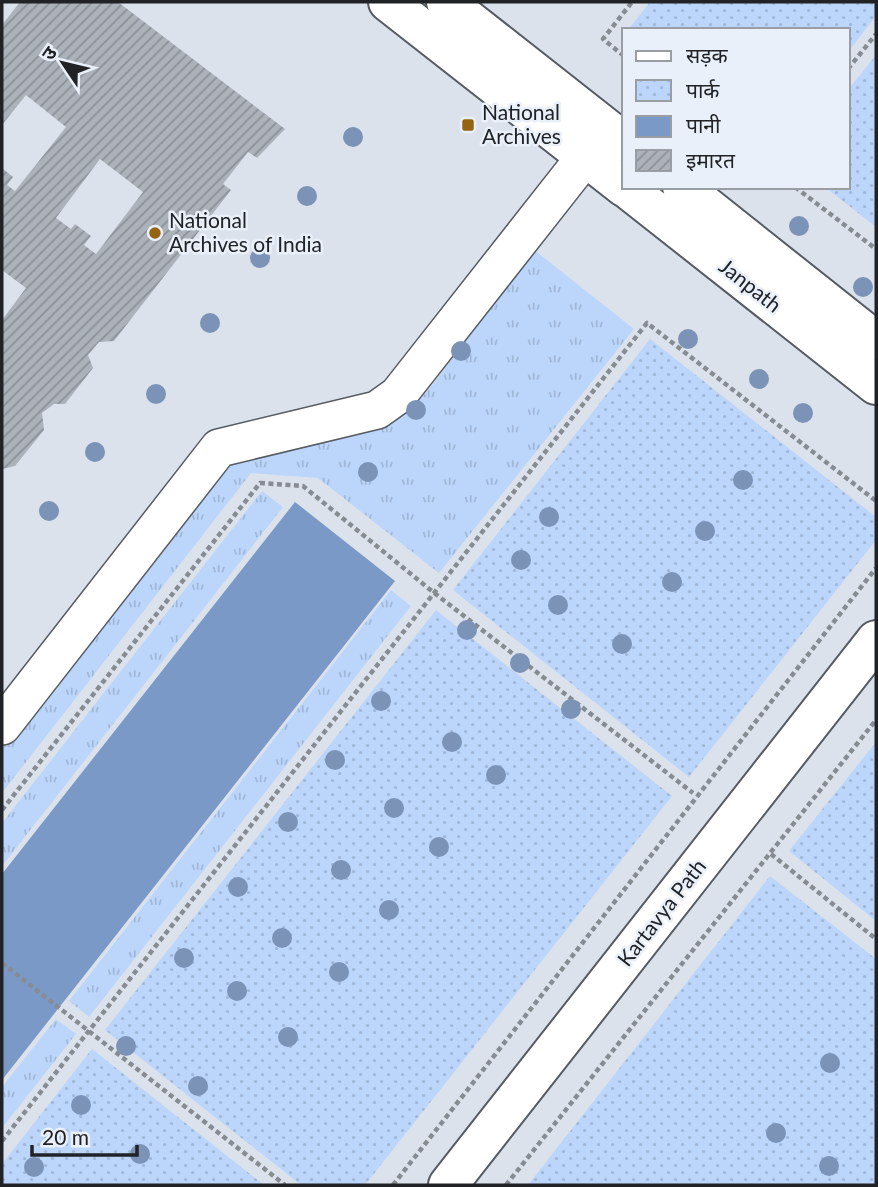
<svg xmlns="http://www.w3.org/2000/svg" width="878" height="1187" viewBox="0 0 878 1187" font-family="Lato,'Noto Sans Devanagari',sans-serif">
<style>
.grass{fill:url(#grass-tufts)}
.park{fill:url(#park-dots)}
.water{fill:#7b99c6}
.building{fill:url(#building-hatch);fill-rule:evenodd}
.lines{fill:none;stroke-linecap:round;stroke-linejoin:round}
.street-casing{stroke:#565b63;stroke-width:40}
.secondary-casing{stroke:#565b63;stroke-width:42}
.path{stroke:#878c93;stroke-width:4.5;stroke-dasharray:5 3.5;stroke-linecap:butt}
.street{stroke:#fff;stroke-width:37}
.secondary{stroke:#fff;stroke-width:38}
.tree{fill:#7b93b7}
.poi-dot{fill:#946413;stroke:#eaf0f9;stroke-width:2.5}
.labels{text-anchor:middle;stroke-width:5;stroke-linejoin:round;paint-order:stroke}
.poi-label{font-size:21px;fill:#202226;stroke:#eaf0f9;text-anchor:start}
.street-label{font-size:21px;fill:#202226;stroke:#eaf0f9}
</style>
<defs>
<pattern id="grass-tufts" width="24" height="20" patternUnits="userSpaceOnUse" patternTransform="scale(1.75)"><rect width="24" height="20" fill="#bbd5fb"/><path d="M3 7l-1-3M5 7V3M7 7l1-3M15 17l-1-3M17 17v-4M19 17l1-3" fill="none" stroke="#a0b7d7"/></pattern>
<pattern id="park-dots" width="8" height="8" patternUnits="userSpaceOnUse" patternTransform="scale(1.75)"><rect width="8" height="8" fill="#bbd5fb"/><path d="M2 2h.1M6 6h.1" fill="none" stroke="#a0b7d7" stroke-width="1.8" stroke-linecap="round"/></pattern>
<pattern id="building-hatch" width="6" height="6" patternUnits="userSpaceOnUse" patternTransform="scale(1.75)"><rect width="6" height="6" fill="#acb2ba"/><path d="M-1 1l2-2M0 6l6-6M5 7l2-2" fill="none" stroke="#8c9097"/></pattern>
</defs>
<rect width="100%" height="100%" fill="#dce2ec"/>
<g class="grass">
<path d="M533,249l101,80 -195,244 -121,-95 -67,-5 -249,320v-52l226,-282 152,-32 39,-27 15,-17z"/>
<path d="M262,491l21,16 -281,359v-43z"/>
<path d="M391,590l20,16 -322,411 -20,-16z"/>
<path d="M56,1019l20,15 -74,94v-41z"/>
</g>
<g class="park">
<path d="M650,2h226v14l-28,36v-22h-220z"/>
<path d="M876,55v172l-51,-40h23v-97z"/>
<path d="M650,339l226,178v23l-187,237 -236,-187z"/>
<path d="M436,610l236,186 -307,389h-64l-196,-155z"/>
<path d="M876,742v179l-87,-70z"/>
<path d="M770,876l106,83v226h-348z"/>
<path d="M92,1049l172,136h-262v-21z"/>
</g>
<path class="water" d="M295,502l100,79 -393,499v-206z"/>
<path class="building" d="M20,2h98l167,127 -28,29 -9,-6 -25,32 8,6 -117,151 -15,1 -11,13 5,13 -28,36h-11l-12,9 2,17 -29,36 -13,3v-149l24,-32 -24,-18v-102l11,9 -6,8 8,6 51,-64 -40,-32 -24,30v-100zM100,159l43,33 -47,62 -12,-9 7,-9 -16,-12 -4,5 -15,-11z"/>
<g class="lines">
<defs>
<path id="street" d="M2,726l217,-278 158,-38 21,-15 188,-239"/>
<g id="secondary">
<path d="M388,2l236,185"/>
<path d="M446,2l178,140"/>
<path d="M625,187l251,198"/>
<path d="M682,187l194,154"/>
<path d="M448,1185l428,-545"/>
</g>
</defs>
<use href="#street" class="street-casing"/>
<use href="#secondary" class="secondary-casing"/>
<g class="path">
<path d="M624,56l-21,-17 29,-37"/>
<path d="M848,69l28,-35"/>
<path d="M795,187l81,62"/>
<path d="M2,810l258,-327 43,3 130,106 260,201"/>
<path d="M771,854l105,85"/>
<path d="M2,963l283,222"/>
<path d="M2,1141l645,-818 229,178"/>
<path d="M393,1185l483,-617"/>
<path d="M506,1185l370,-465"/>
</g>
<use href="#street" class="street"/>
<use href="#secondary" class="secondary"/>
</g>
<g class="tree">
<circle cx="353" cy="137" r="10"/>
<circle cx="307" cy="196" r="10"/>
<circle cx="799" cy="226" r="10"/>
<circle cx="260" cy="258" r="10"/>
<circle cx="863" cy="287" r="10"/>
<circle cx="210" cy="323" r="10"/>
<circle cx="688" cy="339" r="10"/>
<circle cx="461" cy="351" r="10"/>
<circle cx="759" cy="379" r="10"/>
<circle cx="156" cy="394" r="10"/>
<circle cx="416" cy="410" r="10"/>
<circle cx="803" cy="413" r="10"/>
<circle cx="95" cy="452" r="10"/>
<circle cx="368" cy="472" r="10"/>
<circle cx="743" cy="480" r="10"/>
<circle cx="49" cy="511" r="10"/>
<circle cx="549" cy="517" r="10"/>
<circle cx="705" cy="531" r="10"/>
<circle cx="521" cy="560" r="10"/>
<circle cx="672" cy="582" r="10"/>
<circle cx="558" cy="605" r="10"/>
<circle cx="467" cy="630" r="10"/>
<circle cx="622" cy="644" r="10"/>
<circle cx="520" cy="663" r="10"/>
<circle cx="381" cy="701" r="10"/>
<circle cx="571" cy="709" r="10"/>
<circle cx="452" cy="742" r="10"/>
<circle cx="335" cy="760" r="10"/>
<circle cx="496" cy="775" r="10"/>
<circle cx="394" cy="808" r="10"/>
<circle cx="288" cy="822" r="10"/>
<circle cx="439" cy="847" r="10"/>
<circle cx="341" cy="870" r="10"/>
<circle cx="238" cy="887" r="10"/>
<circle cx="389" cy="910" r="10"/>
<circle cx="282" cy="938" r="10"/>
<circle cx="184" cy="958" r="10"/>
<circle cx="339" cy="972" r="10"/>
<circle cx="237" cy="991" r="10"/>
<circle cx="288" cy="1037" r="10"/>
<circle cx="126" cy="1046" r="10"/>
<circle cx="830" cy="1063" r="10"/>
<circle cx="198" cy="1086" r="10"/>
<circle cx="81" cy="1105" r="10"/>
<circle cx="776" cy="1133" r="10"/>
<circle cx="140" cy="1154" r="10"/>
<circle cx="829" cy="1166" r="10"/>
<circle cx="34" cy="1167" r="10"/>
</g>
<g class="poi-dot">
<rect x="461" y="118" width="14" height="14" rx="3.5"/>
<circle cx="155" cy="233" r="7"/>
</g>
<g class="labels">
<g class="poi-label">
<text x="482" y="120">National<tspan x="482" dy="24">Archives</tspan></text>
<text x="169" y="228">National<tspan x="169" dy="24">Archives of India</tspan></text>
</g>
<g class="street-label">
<text transform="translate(750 286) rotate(38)" y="7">Janpath</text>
<text transform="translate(662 913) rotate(-52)" y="7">Kartavya Path</text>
</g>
</g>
<rect width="878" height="1187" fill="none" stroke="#202226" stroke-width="7"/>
<rect x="622" y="28" width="228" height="161" fill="#eaf0f9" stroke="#999ea5" stroke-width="2"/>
<rect x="636" y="51" width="35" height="10" fill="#ffffff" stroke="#999ea5" stroke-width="2"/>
<text x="686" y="63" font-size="21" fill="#202226">सड़क</text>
<rect x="636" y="80" width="35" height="21" fill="url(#park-dots)" stroke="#999ea5" stroke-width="2"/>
<text x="686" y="98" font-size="21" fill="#202226">पार्क</text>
<rect x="636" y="116" width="35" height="21" fill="#7b99c6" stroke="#999ea5" stroke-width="2"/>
<text x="686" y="133" font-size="21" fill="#202226">पानी</text>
<rect x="636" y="150" width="35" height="21" fill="url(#building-hatch)" stroke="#999ea5" stroke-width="2"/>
<text x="686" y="168" font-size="21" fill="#202226">इमारत</text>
<g transform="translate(63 63) rotate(305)" stroke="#eaf0f9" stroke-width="5" paint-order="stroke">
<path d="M0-5L12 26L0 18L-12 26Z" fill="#202226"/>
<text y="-10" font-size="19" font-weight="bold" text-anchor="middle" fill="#202226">उ</text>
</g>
<path d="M32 1145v10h105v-10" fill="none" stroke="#202226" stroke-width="3.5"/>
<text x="42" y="1145" font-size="21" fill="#202226" stroke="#eaf0f9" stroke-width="5" paint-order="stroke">20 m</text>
</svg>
